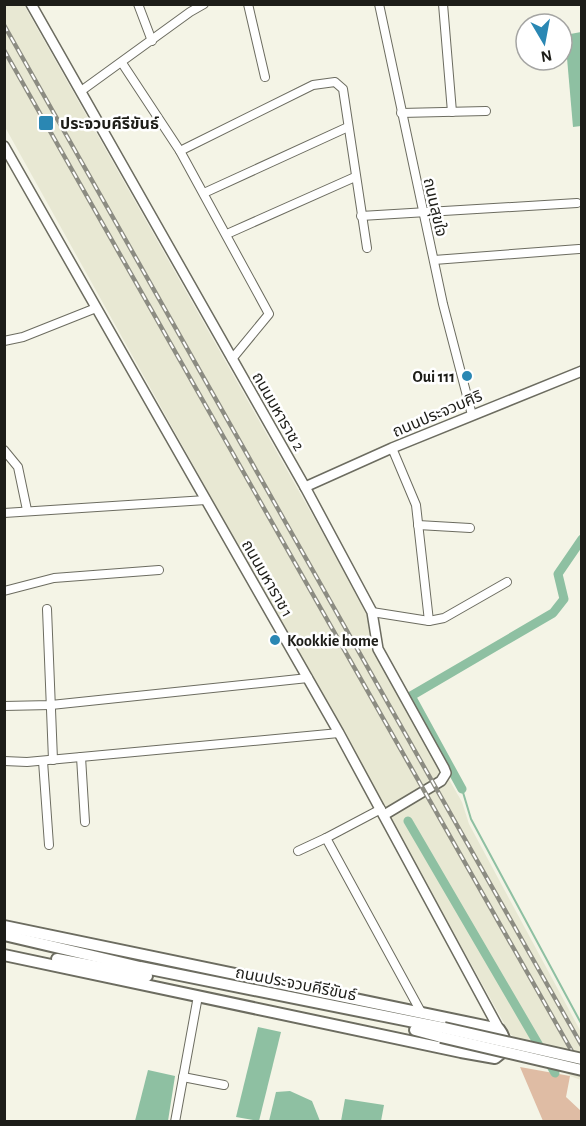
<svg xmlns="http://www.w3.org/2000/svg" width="586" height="1126" viewBox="0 0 586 1126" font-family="'Alegreya Sans','Noto Sans Thai',sans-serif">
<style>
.built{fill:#e8e8d3}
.green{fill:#dfbca4}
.water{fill:#8ec0a2}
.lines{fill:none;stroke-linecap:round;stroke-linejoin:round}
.stream{stroke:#8ec0a2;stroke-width:2}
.canal{stroke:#8ec0a2;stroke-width:9}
.minor-casing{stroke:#6c6c60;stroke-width:10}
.tertiary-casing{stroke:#6c6c60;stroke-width:12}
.secondary-casing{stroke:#6c6c60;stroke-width:14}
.minor{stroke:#fff;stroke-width:8}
.tertiary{stroke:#fff;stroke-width:9}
.secondary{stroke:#fff;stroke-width:10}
.rail-casing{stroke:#8c8c82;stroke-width:4.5}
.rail{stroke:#fff;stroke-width:2;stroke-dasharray:7;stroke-linecap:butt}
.secondary-bridge-casing{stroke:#6c6c60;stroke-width:14;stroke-linecap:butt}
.secondary-bridge{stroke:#fff;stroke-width:10}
.poi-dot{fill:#2a87b3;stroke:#fff;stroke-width:2}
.labels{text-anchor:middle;stroke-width:5;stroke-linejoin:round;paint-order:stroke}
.poi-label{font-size:16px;font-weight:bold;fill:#1d1d18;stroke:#fff;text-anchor:start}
.street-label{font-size:16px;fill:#1d1d18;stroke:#fff}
</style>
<rect width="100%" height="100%" fill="#f4f4e6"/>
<path class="built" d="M4,5h20l341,603 9,41 88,153 7,22 112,208v48l-11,-4 -60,-42 -505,-907z"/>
<path class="green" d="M520,1067l50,9 -4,21 15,14v10h-38z"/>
<g class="water">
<path d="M581,32v94l-8,1 -8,-92z"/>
<path d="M258,1027l23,5 -22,89 -23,-4z"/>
<path d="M148,1070l27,6 -7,45h-33z"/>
<path d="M290,1091l22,10 8,20h-51l7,-29z"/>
<path d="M345,1099l39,6 -3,16h-40z"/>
</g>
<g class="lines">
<path class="stream" d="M462,789l9,30 111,206"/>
<g class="canal">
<path d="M462,789l-51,-93 142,-83 11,-14 -6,-25 24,-35"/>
<path d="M408,821l147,252"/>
</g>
<defs>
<g id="minor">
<path d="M138,4l14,37"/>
<path d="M248,4l17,73"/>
<path d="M379,4l64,300 29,111"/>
<path d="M443,4l9,108"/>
<path d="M122,63l58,88 89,163 -37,45"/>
<path d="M81,91l109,-79 14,-8"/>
<path d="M401,113l85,-2"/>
<path d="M180,151l133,-66 22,-3 8,7 24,159"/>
<path d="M204,193l144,-66"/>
<path d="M361,216l216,-13"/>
<path d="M227,234l128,-57"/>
<path d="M434,260l145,-11"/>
<path d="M4,341l19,-4 73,-29"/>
<path d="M392,448l24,57 13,116"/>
<path d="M4,450l14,17 9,43"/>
<path d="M4,513l202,-13"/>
<path d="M418,525l52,3"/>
<path d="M4,591l50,-13 105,-8"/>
<path d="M47,609l6,151"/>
<path d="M372,612l57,9 15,-3 63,-36"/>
<path d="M4,706l47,-1 257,-27"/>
<path d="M81,757l4,65"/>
<path d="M4,761l23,1 312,-29"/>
<path d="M43,761l6,84"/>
<path d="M381,809l-55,29 95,174"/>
<path d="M298,851l28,-13"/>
<path d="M183,1077l41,8"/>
<path d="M175,1122l23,-126"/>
</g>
<g id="tertiary">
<path d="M31,4l274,483 67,125 6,37 66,119 2,5 -5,8 -57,34"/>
<path d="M4,146l335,587 160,296"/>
<path d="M305,487l87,-39 190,-77"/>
</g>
<g id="secondary">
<path d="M4,926l495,103c6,8 6,12 5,22l-9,7 -34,-6 -457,-97"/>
<path d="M4,935l136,32 304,61"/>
<path d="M57,959l90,17"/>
<path d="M415,1030l26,7"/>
</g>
</defs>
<use href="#minor" class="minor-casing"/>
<use href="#tertiary" class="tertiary-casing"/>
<use href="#secondary" class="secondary-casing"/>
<use href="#minor" class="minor"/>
<use href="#tertiary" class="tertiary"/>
<use href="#secondary" class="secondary"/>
<defs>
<g id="rail">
<path d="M4,25l578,1021"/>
<path d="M4,50l578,1019"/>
</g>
</defs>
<use href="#rail" class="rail-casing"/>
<use href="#rail" class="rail"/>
<defs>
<g id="secondary-bridge">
<path d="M444,1028l138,31"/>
<path d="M441,1037l141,33"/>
</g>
</defs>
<use href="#secondary-bridge" class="secondary-bridge-casing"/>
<use href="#secondary-bridge" class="secondary-bridge"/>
</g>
<g class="poi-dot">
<rect x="38" y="115" width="16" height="16" rx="3"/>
<circle cx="467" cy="376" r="6"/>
<circle cx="275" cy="640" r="6"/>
</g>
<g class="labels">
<g class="poi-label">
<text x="60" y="129">ประจวบคีรีขันธ์</text>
<text x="455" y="382" text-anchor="end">Oui 111</text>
<text x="287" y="646">Kookkie home</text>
</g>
<g class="street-label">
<text transform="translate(436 207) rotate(77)" y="6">ถนนสุขใจ</text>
<text transform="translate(279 411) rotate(60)" y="6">ถนนมหาราช 2</text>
<text transform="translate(437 413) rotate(-23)" y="6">ถนนประจวบศิริ</text>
<text transform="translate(268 578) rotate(60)" y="6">ถนนมหาราช 1</text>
<text transform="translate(296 983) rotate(11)" y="6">ถนนประจวบคีรีขันธ์</text>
</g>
</g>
<rect width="586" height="1126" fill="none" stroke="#1d1d18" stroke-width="12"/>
<g transform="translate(544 42) rotate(170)"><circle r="28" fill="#ffffff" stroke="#a5a5a3" stroke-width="1.5"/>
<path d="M0-4.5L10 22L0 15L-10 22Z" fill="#2a87b3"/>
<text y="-9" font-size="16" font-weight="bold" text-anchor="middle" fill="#1d1d18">N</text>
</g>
</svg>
